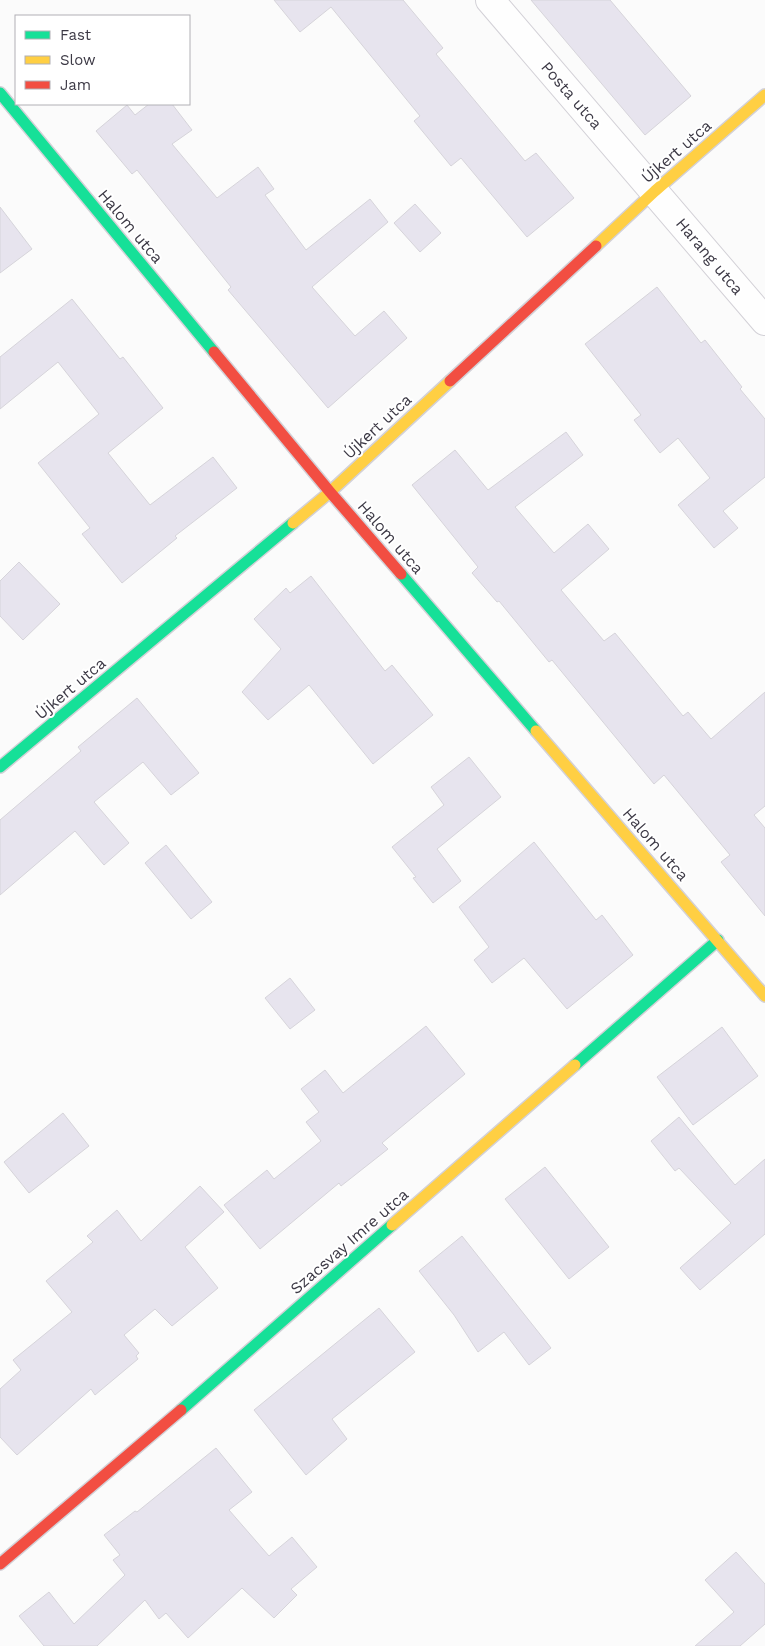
<svg xmlns="http://www.w3.org/2000/svg" width="765" height="1646" viewBox="0 0 765 1646" font-family="'Work Sans',sans-serif">
<style>
.building{fill:#e7e4ee;stroke:#d6d4da}
.lines{fill:none;stroke-linecap:round;stroke-linejoin:round}
.street-casing{stroke:#d3d1d7;stroke-width:30}
.fast-casing{stroke:#d3d1d7;stroke-width:14}
.slow-casing{stroke:#d3d1d7;stroke-width:14}
.jam-casing{stroke:#d3d1d7;stroke-width:14}
.street{stroke:#fefefe;stroke-width:28}
.fast{stroke:#16e098;stroke-width:11}
.slow{stroke:#ffcf43;stroke-width:11}
.jam{stroke:#f24e42;stroke-width:11}
.labels{text-anchor:middle;stroke-width:4;stroke-linejoin:round;paint-order:stroke}
.street-label{font-size:16px;fill:#3c3945;stroke:#fff}
</style>
<rect width="100%" height="100%" fill="#fbfbfb"/>
<g class="building">
<path d="M274,0h129l40,48 -7,6 89,107 11,-8 38,45 -47,39 -66,-79 -10,8 -37,-45 6,-5 -89,-109 -31,25z"/>
<path d="M531,0h79l81,96 -46,39z"/>
<path d="M149,104h23l20,26 -20,14 45,54 41,-31 16,22 -9,6 41,55 64,-51 18,23 -76,65 43,49 29,-25 23,27 -79,70 -100,-118 3,-3 -94,-117 -5,4 -36,-43 31,-26 8,10z"/>
<path d="M415,204l26,29 -21,19 -26,-29z"/>
<path d="M0,207l32,42 -32,24z"/>
<path d="M657,287l44,56 4,-3 37,47 -2,2 25,30v58l-42,34 15,17 -24,20 -36,-43 32,-27 -32,-40 -18,15 -26,-33 7,-5 -56,-71z"/>
<path d="M72,299l48,60 3,-2 40,51 -55,45 42,52 63,-48 24,31 -62,48 2,2 -55,45 -40,-49 8,-6 -52,-65 61,-49 -41,-52 -58,47v-52z"/>
<path d="M566,432l17,23 -68,52 39,46 34,-29 21,25 -48,41 43,51 11,-8 68,83 5,-4 23,27 54,-47v114l-11,9 11,13v88l-44,-54 9,-7 -66,-80 -10,9 -102,-124 -3,2 -50,-61 -2,1 -25,-29 6,-6 -66,-82 43,-35 33,40z"/>
<path d="M19,562l41,42 -37,36 -23,-24v-35z"/>
<path d="M311,576l74,95 7,-6 41,50 -60,49 -64,-79 -41,35 -26,-28 39,-43 -27,-30 32,-31 4,5z"/>
<path d="M137,698l62,75 -28,22 -28,-33 -49,40 35,41 -25,22 -29,-34 -75,64v-75l81,-69 -3,-4z"/>
<path d="M469,757l32,40 -64,52 24,32 -28,22 -20,-25 3,-1 -24,-30 52,-42 -13,-18z"/>
<path d="M534,842l62,78 6,-5 31,40 -66,54 -43,-51 -32,25 -18,-23 15,-13 -30,-40z"/>
<path d="M166,845l46,57 -21,17 -46,-56z"/>
<path d="M290,978l25,32 -25,19 -25,-31z"/>
<path d="M426,1026l39,48 -83,69 6,6 -47,37 -2,-3 -79,66 -36,-44 43,-35 7,9 47,-38 -15,-19 13,-10 -18,-23 24,-19 18,23z"/>
<path d="M722,1027l36,49 -65,49 -36,-48z"/>
<path d="M63,1113l26,33 -60,47 -25,-31z"/>
<path d="M679,1117l56,68 30,-26v75l-65,56 -20,-22 51,-45 -52,-55 -4,3 -24,-30z"/>
<path d="M545,1167l64,80 -40,32 -64,-80z"/>
<path d="M200,1186l24,26 -39,35 33,41 -46,38 -17,-17 -31,26 15,18 -3,3 2,3 -43,36 -4,-6 -74,66 -17,-18v-48l21,-19 -8,-10 59,-48 -26,-31 47,-39 -6,-6 30,-26 24,31z"/>
<path d="M462,1236l89,112 -22,17 -25,-33 -26,20 -24,-37 -35,-44z"/>
<path d="M379,1308l36,44 -83,67 15,20 -41,36 -52,-65z"/>
<path d="M216,1448l36,44 -23,18 40,46 23,-19 25,30 -26,22 6,6 -23,23 -32,-30 -54,50 -22,-25 -7,6 -14,-19 -48,46h-53l-25,-30 30,-24 25,32 51,-49 -12,-15 7,-5 -16,-20 31,-24 2,1z"/>
<path d="M736,1552l29,32v40l-25,22h-45l39,-34 -29,-32z"/>
</g>
<g class="lines">
<defs>
<path id="street" d="M490,0l275,321"/>
<g id="fast">
<path d="M0,93l214,259"/>
<path d="M401,574l135,157"/>
<path d="M0,767l293,-244"/>
<path d="M575,1065l143,-125"/>
<path d="M181,1410l211,-185"/>
</g>
<g id="slow">
<path d="M596,246l59,-55 110,-96"/>
<path d="M293,523l37,-31 120,-111"/>
<path d="M536,731l229,265"/>
<path d="M392,1225l183,-160"/>
</g>
<g id="jam">
<path d="M214,352l116,140 71,82"/>
<path d="M450,381l146,-135"/>
<path d="M0,1564l181,-154"/>
</g>
</defs>
<use href="#street" class="street-casing"/>
<use href="#fast" class="fast-casing"/>
<use href="#slow" class="slow-casing"/>
<use href="#jam" class="jam-casing"/>
<use href="#street" class="street"/>
<use href="#fast" class="fast"/>
<use href="#slow" class="slow"/>
<use href="#jam" class="jam"/>
</g>
<g class="labels">
<g class="street-label">
<text transform="translate(572 95) rotate(49)" y="6">Posta utca</text>
<text transform="translate(676 151) rotate(-41)" y="6">Újkert utca</text>
<text transform="translate(131 226) rotate(50)" y="6">Halom utca</text>
<text transform="translate(710 256) rotate(50)" y="6">Harang utca</text>
<text transform="translate(377 426) rotate(-43)" y="6">Újkert utca</text>
<text transform="translate(391 537) rotate(49)" y="6">Halom utca</text>
<text transform="translate(70 688) rotate(-40)" y="6">Újkert utca</text>
<text transform="translate(656 844) rotate(49)" y="6">Halom utca</text>
<text transform="translate(349 1241) rotate(-41)" y="6">Szacsvay Imre utca</text>
</g>
</g>
<rect x="15" y="15" width="175" height="90" fill="#ffffff" stroke="#b1b0b5"/>
<rect x="25" y="31" width="25" height="8" fill="#16e098" stroke="#b1b0b5"/>
<text x="60" y="40" font-size="15" fill="#3c3945">Fast</text>
<rect x="25" y="56" width="25" height="8" fill="#ffcf43" stroke="#b1b0b5"/>
<text x="60" y="65" font-size="15" fill="#3c3945">Slow</text>
<rect x="25" y="81" width="25" height="8" fill="#f24e42" stroke="#b1b0b5"/>
<text x="60" y="90" font-size="15" fill="#3c3945">Jam</text>
</svg>
